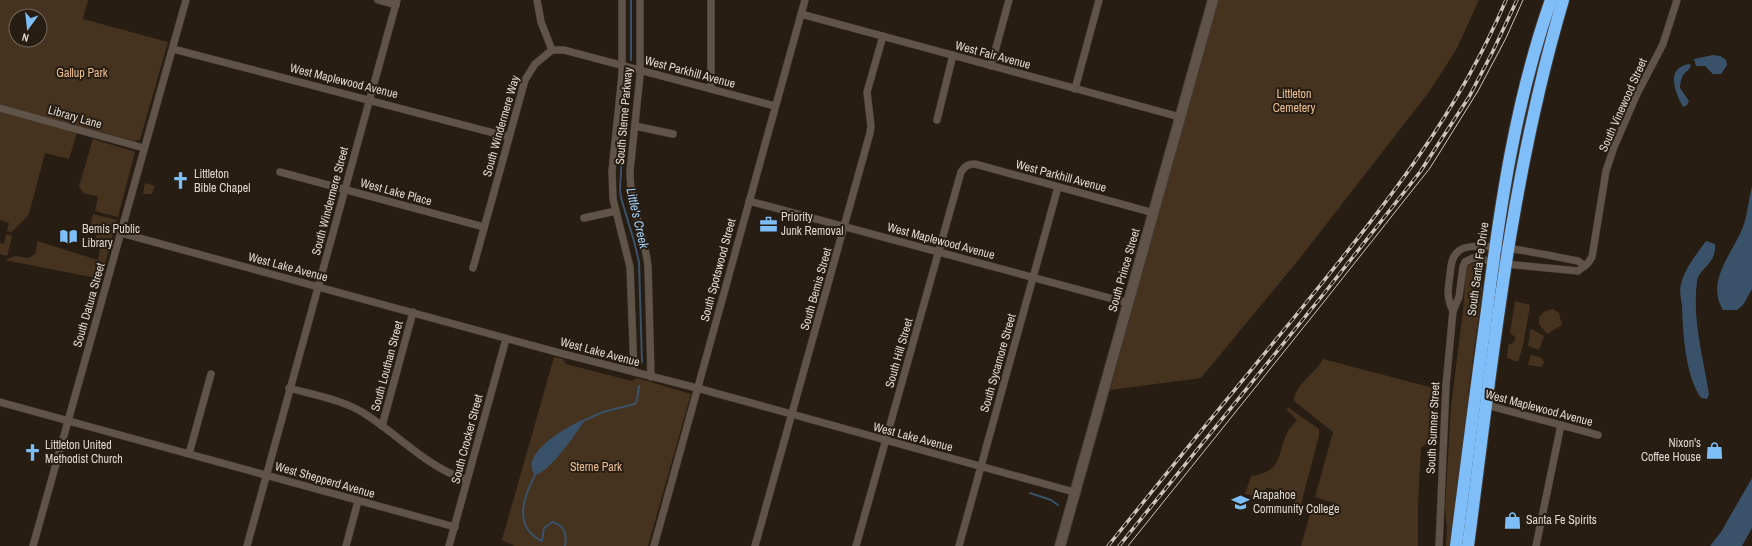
<svg xmlns="http://www.w3.org/2000/svg" width="1752" height="546" viewBox="0 0 1752 546" font-family="'Archivo Narrow',sans-serif">
<style>
.green{fill:#46331f;fill-rule:evenodd}
.water{fill:#3a5269}
.lines{fill:none;stroke-linecap:round;stroke-linejoin:round}
.stream{stroke:#3a5269;stroke-width:2}
.street-casing{stroke:#423933;stroke-width:8}
.secondary-casing{stroke:#423933;stroke-width:12}
.highway-casing{stroke:#423933;stroke-width:14}
.street{stroke:#605448;stroke-width:7}
.secondary{stroke:#605448;stroke-width:10}
.highway{stroke:#7fbef8;stroke-width:12}
.tram{stroke:#cbc4bc;stroke-width:1}
.rail-casing{stroke:#cbc4bc;stroke-width:3.5}
.rail{stroke:#271d12;stroke-width:2;stroke-dasharray:6;stroke-linecap:butt}
.labels{text-anchor:middle;stroke-width:4;stroke-linejoin:round;paint-order:stroke}
.street-label{font-size:12px;fill:#dfd8d1;stroke:#271d12}
.park-label{font-size:12px;fill:#ebbf92;stroke:#271d12}
.poi-label{font-size:12px;fill:#dfd8d1;stroke:#271d12;text-anchor:start}
.water-label{font-size:13px;font-style:italic;fill:#9eccf8;stroke:#271d12}
</style>
<rect width="100%" height="100%" fill="#271d12"/>
<g class="green">
<path d="M0,0h88l-5,19 85,23 -28,98 -6,1 -134,-36zM16,16h24v24h-24z"/>
<path d="M1216,0h263l-23,50 -27,42 -129,166 -99,120 -91,12z"/>
<path d="M0,112l77,21 -8,26 -24,-6 -16,61 -17,18 -5,-1 2,-8 -9,-3z"/>
<path d="M93,139l42,13 -17,65 -23,-6 3,-14 -15,-4 -4,-7z"/>
<path d="M145,183l10,3 -3,8h-9z"/>
<path d="M93,214l24,6 -16,59 -96,-19 10,-4 14,2 7,-5 1,-12 61,19 3,-16 -5,-6 1,-9 -7,-3z"/>
<path d="M6,234l6,2 -5,20 -7,-2v-11l4,1z"/>
<path d="M1474,263l6,1 3,4 -1,23 -14,103v35l-15,117h-7l1,-18 -2,-20 6,-101 12,-96 3,-42 3,-4z"/>
<path d="M1515,301l15,4 -7,41 -5,16 -11,-4 1,-13 6,-3 1,-5 -5,-4z"/>
<path d="M1553,309l6,4 3,12 -15,9 -8,-10v-7l6,-6z"/>
<path d="M1532,329l12,7 -5,14 -11,-4 2,-15z"/>
<path d="M1532,355l10,3 2,4 -2,5 -14,-2 2,-9z"/>
<path d="M554,357l9,2 3,5 66,17 5,-3 54,16 -43,152h-134l-12,-6z"/>
<path d="M1323,359l114,30v46c-4,6 -11,8 -16,13l-3,56v42h-117l11,-39 25,8 3,-10 -25,-8 18,-65 -39,-31c0,-16 22,-28 29,-42z"/>
<path d="M1289,408l30,21v7l-19,72 -7,-2 3,-10 -27,-8h-3l-3,10 -18,-4 6,-18c29,-4 26,-17 35,-41 2,-5 7,-10 11,-15l-11,-11z"/>
</g>
<g class="water">
<path d="M1713,55l7,1 6,4 1,5 -6,9h-8l-8,-8h-9l-2,-7z"/>
<path d="M1689,64l2,1c-1,5 -5,6 -8,10 -2,4 -3,9 -3,13l9,13 -2,4 -4,2c-8,-15 -18,-39 6,-43z"/>
<path d="M1752,187v102l-9,16 -6,5h-14c-18,-29 10,-57 20,-83 5,-13 5,-27 9,-40z"/>
<path d="M1706,241l9,3c2,20 -16,24 -18,37 -5,39 6,75 12,113l-2,5 -6,-1c-16,-24 -18,-64 -19,-93 -1,-6 -3,-15 -1,-21 4,-16 15,-29 25,-43z"/>
<path d="M582,420h3c-8,12 -36,53 -50,55 -17,-21 32,-48 47,-55z"/>
<path d="M1752,478v50l-10,18h-32l11,-14z"/>
</g>
<g class="lines">
<g class="stream">
<path d="M631,0v60"/>
<path d="M629,78l-6,59 -3,52 1,9 13,43 5,21 3,100"/>
<path d="M585,420l18,-8 32,-8 2,-4 2,-14"/>
<path d="M535,475c-12,23 -22,52 7,66l2,-13 8,-6c13,3 15,13 13,24"/>
<path d="M1030,493l21,7 7,5"/>
</g>
<defs>
<g id="street">
<path d="M378,0l18,5"/>
<path d="M537,0l4,22 11,28"/>
<path d="M622,0v75l-10,96 1,28 17,68 4,105"/>
<path d="M640,0v76l-10,95c0,35 14,62 18,95l3,111"/>
<path d="M711,0v89"/>
<path d="M801,14l379,103"/>
<path d="M173,49l336,88"/>
<path d="M552,50h12l211,56"/>
<path d="M991,66l18,-66"/>
<path d="M1075,89l24,-89"/>
<path d="M0,108l144,40"/>
<path d="M937,120l16,-65"/>
<path d="M635,126l38,8"/>
<path d="M280,172l204,55"/>
<path d="M749,201l379,102"/>
<path d="M584,218l32,-7"/>
<path d="M121,233l439,120 137,35 377,104"/>
<path d="M473,268l52,-188 10,-16 17,-14"/>
<path d="M1453,311c-7,-14 -5,-21 -3,-36 1,-9 1,-19 10,-25 17,-12 95,7 118,11l7,5"/>
<path d="M289,388c24,7 51,11 73,24 36,22 64,55 105,68"/>
<path d="M0,402l455,125"/>
<path d="M1483,404l115,31"/>
<path d="M382,426l31,-114"/>
<path d="M189,454l22,-80"/>
<path d="M33,546l153,-546"/>
<path d="M247,546l150,-546"/>
<path d="M346,546l12,-45"/>
<path d="M449,546l57,-207"/>
<path d="M654,546l151,-546"/>
<path d="M755,546l115,-413 1,-7 -4,-34 16,-56"/>
<path d="M856,546l105,-374c4,-6 7,-8 14,-8l179,49"/>
<path d="M959,546l99,-359"/>
<path d="M1439,546l7,-161 7,-74 6,-14 4,-30 2,-5 8,-4 32,6 73,7 10,-8 4,-6 14,-86 8,-24 22,-51 27,-52 14,-44"/>
<path d="M1536,546l25,-121"/>
</g>
<path id="secondary" d="M1060,546l153,-546"/>
<g id="highway">
<path d="M1456,546c10,-79 20,-158 31,-236 13,-104 29,-211 64,-310"/>
<path d="M1468,546c24,-184 42,-367 95,-546"/>
</g>
</defs>
<use href="#street" class="street-casing"/>
<use href="#secondary" class="secondary-casing"/>
<use href="#highway" class="highway-casing"/>
<use href="#street" class="street"/>
<use href="#secondary" class="secondary"/>
<use href="#highway" class="highway"/>
<path class="tram" d="M1128,546l187,-233 115,-145 48,-77 28,-53 17,-38"/>
<defs>
<g id="rail">
<path d="M1108,546c61,-76 123,-152 185,-227 83,-103 161,-196 213,-319"/>
<path d="M1119,546l207,-255 94,-119 49,-75 24,-46 24,-51"/>
</g>
</defs>
<use href="#rail" class="rail-casing"/>
<use href="#rail" class="rail"/>
</g>
<defs>
<symbol id="church-bare" viewBox="-9 -9 18 18"><path d="M-1.2-6h2.4v3.5h3.3v2.4h-3.3V6h-2.4V-.1h-3.3v-2.4h3.3Z" fill="#7dbef9" stroke="#271d12" stroke-width="2.5" paint-order="stroke"/></symbol>
<symbol id="office-bare" viewBox="-9 -9 18 18"><path d="M-6-3h4V-5.5h4V-3h4V5H-6ZM-1-4.5V-3h2v-1.5ZM-6 0V1H6V0Z" fill="#7dbef9" stroke="#271d12" stroke-width="2.5" paint-order="stroke"/></symbol>
<symbol id="library-bare" viewBox="-9 -9 18 18"><path d="M-6-4Q-3-5.5-.7-3.5V5Q-3 3-6 4ZM6-4Q3-5.5 .7-3.5V5Q3 3 6 4Z" fill="#7dbef9" stroke="#271d12" stroke-width="2.5" paint-order="stroke"/></symbol>
<symbol id="shop-bare" viewBox="-9 -9 18 18"><path d="M-5-2.5h2.3a2.7 3.5 0 0 1 5.4 0H5L5.5 6h-11ZM-1.5-2.5h3a1.5 2.3 0 0 0-3 0Z" fill="#7dbef9" stroke="#271d12" stroke-width="2.5" paint-order="stroke"/></symbol>
<symbol id="university-bare" viewBox="-9 -9 18 18"><path d="M0-5L7-2L0 1L-7-2ZM-4 1L0 2.5L4 1V4Q0 6-4 4Z" fill="#7dbef9" stroke="#271d12" stroke-width="2.5" paint-order="stroke"/></symbol>
</defs>
<g fill-rule="evenodd">
<use href="#church-bare" x="168" y="168" width="25" height="25"/>
<use href="#office-bare" x="756" y="212" width="25" height="25"/>
<use href="#library-bare" x="56" y="224" width="25" height="25"/>
<use href="#shop-bare" x="1702" y="438" width="25" height="25"/>
<use href="#church-bare" x="20" y="440" width="25" height="25"/>
<use href="#university-bare" x="1228" y="490" width="25" height="25"/>
<use href="#shop-bare" x="1500" y="508" width="25" height="25"/>
</g>
<g class="labels">
<g class="street-label">
<text transform="translate(993 55) rotate(15)" y="4">West Fair Avenue</text>
<text transform="translate(690 72) rotate(15)" y="4">West Parkhill Avenue</text>
<text transform="translate(344 81) rotate(14)" y="4">West Maplewood Avenue</text>
<text transform="translate(1623 105) rotate(-66)" y="4">South Vinewood Street</text>
<text transform="translate(624 116) rotate(-85)" y="4">South Sterne Parkway</text>
<text transform="translate(75 117) rotate(16)" y="4">Library Lane</text>
<text transform="translate(501 126) rotate(-74)" y="4">South Windermere Way</text>
<text transform="translate(1061 176) rotate(15)" y="4">West Parkhill Avenue</text>
<text transform="translate(396 192) rotate(15)" y="4">West Lake Place</text>
<text transform="translate(330 201) rotate(-75)" y="4">South Windermere Street</text>
<text transform="translate(941 241) rotate(15)" y="4">West Maplewood Avenue</text>
<text transform="translate(288 267) rotate(15)" y="4">West Lake Avenue</text>
<text transform="translate(1478 269) rotate(-82)" y="4">South Santa Fe Drive</text>
<text transform="translate(718 270) rotate(-75)" y="4">South Spotswood Street</text>
<text transform="translate(1124 270) rotate(-74)" y="4">South Prince Street</text>
<text transform="translate(816 289) rotate(-74)" y="4">South Bemis Street</text>
<text transform="translate(89 305) rotate(-74)" y="4">South Datura Street</text>
<text transform="translate(600 352) rotate(15)" y="4">West Lake Avenue</text>
<text transform="translate(899 353) rotate(-74)" y="4">South Hill Street</text>
<text transform="translate(998 363) rotate(-74)" y="4">South Sycamore Street</text>
<text transform="translate(387 366) rotate(-75)" y="4">South Louthan Street</text>
<text transform="translate(1539 408) rotate(15)" y="4">West Maplewood Avenue</text>
<text transform="translate(1433 428) rotate(-87)" y="4">South Sumner Street</text>
<text transform="translate(913 437) rotate(15)" y="4">West Lake Avenue</text>
<text transform="translate(467 439) rotate(-75)" y="4">South Crocker Street</text>
<text transform="translate(325 480) rotate(16)" y="4">West Shepperd Avenue</text>
</g>
<g class="park-label">
<text x="82" y="77">Gallup Park</text>
<text x="1294" y="98">Littleton<tspan x="1294" dy="14">Cemetery</tspan></text>
<text x="596" y="471">Sterne Park</text>
</g>
<g class="poi-label">
<text x="194" y="178">Littleton<tspan x="194" dy="14">Bible Chapel</tspan></text>
<text x="781" y="221">Priority<tspan x="781" dy="14">Junk Removal</tspan></text>
<text x="82" y="233">Bemis Public<tspan x="82" dy="14">Library</tspan></text>
<text x="1701" y="447" text-anchor="end">Nixon's<tspan x="1701" dy="14">Coffee House</tspan></text>
<text x="45" y="449">Littleton United<tspan x="45" dy="14">Methodist Church</tspan></text>
<text x="1253" y="499">Arapahoe<tspan x="1253" dy="14">Community College</tspan></text>
<text x="1526" y="524">Santa Fe Spirits</text>
</g>
<g class="water-label">
<text transform="translate(638 218) rotate(77)" y="5">Little's Creek</text>
</g>
</g>
<g transform="translate(28 28) rotate(195)"><circle r="19" fill="#271d12" stroke="#71685e"/>
<path d="M0-3L7 15L0 10L-7 15Z" fill="#7dbef9"/>
<text y="-6" font-size="11" font-weight="bold" text-anchor="middle" fill="#dfd8d1">N</text>
</g>
</svg>
